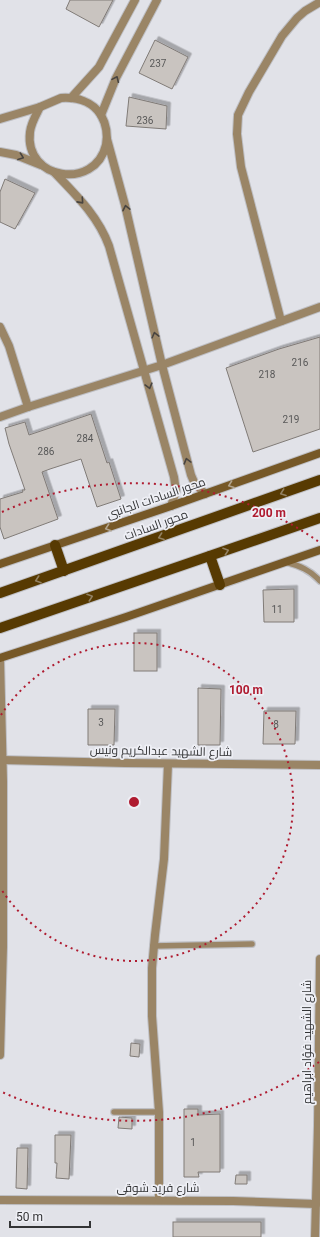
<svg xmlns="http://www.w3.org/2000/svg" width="320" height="1237" viewBox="0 0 320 1237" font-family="Roboto,Cairo,sans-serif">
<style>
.building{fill:#c9c4c0;stroke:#807b77;filter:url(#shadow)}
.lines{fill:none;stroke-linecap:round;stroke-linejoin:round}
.lane-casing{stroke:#bebfc4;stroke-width:8}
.street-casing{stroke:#bebfc4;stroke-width:10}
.secondary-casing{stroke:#bebfc4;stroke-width:10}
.primary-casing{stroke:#bebfc4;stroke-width:12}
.lane{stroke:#9a8566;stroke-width:5.5}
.street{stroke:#9a8566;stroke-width:8}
.secondary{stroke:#765827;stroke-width:8}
.primary{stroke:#573a02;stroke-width:10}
.oneway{stroke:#484440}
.oneway2{stroke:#b2a48e}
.oneway3{stroke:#938263}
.ring{fill:none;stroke:#af1b30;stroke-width:2;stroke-dasharray:2 4}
.labels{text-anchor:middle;stroke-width:3.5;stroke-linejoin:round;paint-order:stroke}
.number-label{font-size:10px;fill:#585858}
.street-label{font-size:12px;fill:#333436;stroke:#eeeff5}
.centre{fill:#af1b30;stroke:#eeeff5;stroke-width:2}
.ring-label{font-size:12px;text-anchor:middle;font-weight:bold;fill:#af1b30;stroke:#eeeff5;stroke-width:3.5;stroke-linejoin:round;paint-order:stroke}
</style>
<defs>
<filter id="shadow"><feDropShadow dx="3.5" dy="-3.5" stdDeviation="0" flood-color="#0004"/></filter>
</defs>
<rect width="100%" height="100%" fill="#e1e2e8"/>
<g class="building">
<path d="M70,0h43l-14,27 -33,-18z"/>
<path d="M155,40l33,17 -16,32 -33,-16z"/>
<path d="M129,97l38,9 -1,23 -40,-3z"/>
<path d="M5,179l30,14 -20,36 -15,-7v-30z"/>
<path d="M320,337v92l-67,23 -27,-84 53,-19z"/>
<path d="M91,414l16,49 2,-1 12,37 -24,8 -16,-48 -31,10 -8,3 16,47 -54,20 -4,-12v-28l23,-7 -1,-2h3l-16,-46 -4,-16 20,-6 4,13z"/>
<path d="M294,589v33h-30l-1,-32z"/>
<rect x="134" y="633" width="23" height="38"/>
<path d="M198,688l23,1 -1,56h-22z"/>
<path d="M88,709h27l-1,36h-26z"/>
<path d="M264,711h32l-1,33h-32z"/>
<path d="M131,1043l9,1 -1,13 -9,-1z"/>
<path d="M184,1109h14v6l22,-1v58h-22l1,5h-15z"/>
<path d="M119,1117l13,1v11l-14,-1z"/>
<path d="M55,1135h16l-2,44 -13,-1 1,-15h-2z"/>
<path d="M17,1148h11l-1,41 -11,-1z"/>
<path d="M236,1175h11v9h-12z"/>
<rect x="173" y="1222" width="88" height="15"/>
</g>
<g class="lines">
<defs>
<g id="lane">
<path d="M286,562c14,4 24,8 34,19"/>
<path d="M153,946l99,-2"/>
<path d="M114,1112h45"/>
</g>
<g id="street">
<path d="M61,98c15,-1 31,3 40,17 5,9 7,20 5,30 -11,46 -82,35 -76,-13 1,-9 6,-17 10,-25z"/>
<path d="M71,98l28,-31 36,-67"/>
<path d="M101,115l15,-37 41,-78"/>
<path d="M0,119l40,-12"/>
<path d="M107,139l18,66 37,160 29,110 3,7 11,12"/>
<path d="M0,152l16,3 25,10"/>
<path d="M54,172c22,23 44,44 55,74l65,231 2,14 -5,15"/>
<path d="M281,321l-40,-154 -4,-33 1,-19 11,-23 33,-56 15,-18 8,-7 15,-9"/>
<path d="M0,327l9,19 19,61"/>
<path d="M0,417l28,-10 134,-42 158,-58"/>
<path d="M2,760l123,3 195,2"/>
<path d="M0,1055l3,-108v-166l-3,-123"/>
<path d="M0,1200l233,1 83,3"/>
<path d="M159,1200v-88l-7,-96v-48l3,-33 9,-76 4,-95"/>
<path d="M315,1237l3,-111 2,-167"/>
</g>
<g id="secondary">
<path d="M0,564l171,-58 149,-53"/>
<path d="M0,658l126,-41 194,-67"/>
</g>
<g id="primary">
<path d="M55,545l9,26"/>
<path d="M210,556l10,29"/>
<path d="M0,593l320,-113"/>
<path d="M0,628l320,-110"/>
</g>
</defs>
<use href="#lane" class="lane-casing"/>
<use href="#street" class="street-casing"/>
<use href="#secondary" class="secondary-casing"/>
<use href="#primary" class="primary-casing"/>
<use href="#lane" class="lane"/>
<use href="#street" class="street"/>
<use href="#secondary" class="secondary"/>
<use href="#primary" class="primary"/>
</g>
<defs><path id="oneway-chevron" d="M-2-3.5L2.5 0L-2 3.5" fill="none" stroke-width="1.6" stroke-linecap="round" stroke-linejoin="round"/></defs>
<g class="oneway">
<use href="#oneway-chevron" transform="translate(116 79) rotate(-66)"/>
<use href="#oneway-chevron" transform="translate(21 157) rotate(20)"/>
<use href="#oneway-chevron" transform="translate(81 201) rotate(48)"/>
<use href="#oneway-chevron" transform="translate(126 208) rotate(-102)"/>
<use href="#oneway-chevron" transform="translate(155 335) rotate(-104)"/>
<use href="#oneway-chevron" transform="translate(149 386) rotate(75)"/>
<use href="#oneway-chevron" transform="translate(187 461) rotate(-105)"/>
</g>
<g class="oneway2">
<use href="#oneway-chevron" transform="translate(231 485) rotate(160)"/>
<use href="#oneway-chevron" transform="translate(108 528) rotate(161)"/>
</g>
<g class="oneway3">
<use href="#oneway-chevron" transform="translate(283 493) rotate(160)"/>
<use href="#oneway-chevron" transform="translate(161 537) rotate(160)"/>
<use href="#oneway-chevron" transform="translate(226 551) rotate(-19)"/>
<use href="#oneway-chevron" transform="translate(38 580) rotate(161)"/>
<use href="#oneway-chevron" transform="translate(90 597) rotate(-19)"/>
</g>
<g class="ring">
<path d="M1 715A159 159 0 1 1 1 889"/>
<path d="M319 1062A319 319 0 0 1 2 1092M2 512A319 319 0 0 1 319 542"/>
</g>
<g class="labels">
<g class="number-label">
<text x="158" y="67">237</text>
<text x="145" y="124">236</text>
<text x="300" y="366">216</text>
<text x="267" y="378">218</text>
<text x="291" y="423">219</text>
<text x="85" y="442">284</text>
<text x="46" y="455">286</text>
<text x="277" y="613">11</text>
<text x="101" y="726">3</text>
<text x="276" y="728">8</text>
<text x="193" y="1146">1</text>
</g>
<g class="street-label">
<text transform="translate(156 498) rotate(-19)" y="4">محور السادات الجانبى</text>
<text transform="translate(156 525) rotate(-20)" y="4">محور السادات</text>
<text transform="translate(161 751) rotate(1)" y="4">شارع الشهيد عبدالكريم ونيس</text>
<text transform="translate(307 1042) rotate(-90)" y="4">شارع الشهيد فؤاد ابراهيم</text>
<text x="158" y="1192">شارع فريد شوقى</text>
</g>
</g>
<circle cx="134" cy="802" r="6" class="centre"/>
<g class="ring-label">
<text x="269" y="517">200 m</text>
<text x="246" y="694">100 m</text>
</g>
<path d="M10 1221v6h80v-6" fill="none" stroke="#333436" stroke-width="2"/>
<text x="16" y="1221" font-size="12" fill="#333436" stroke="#eeeff5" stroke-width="3" paint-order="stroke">50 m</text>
</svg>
